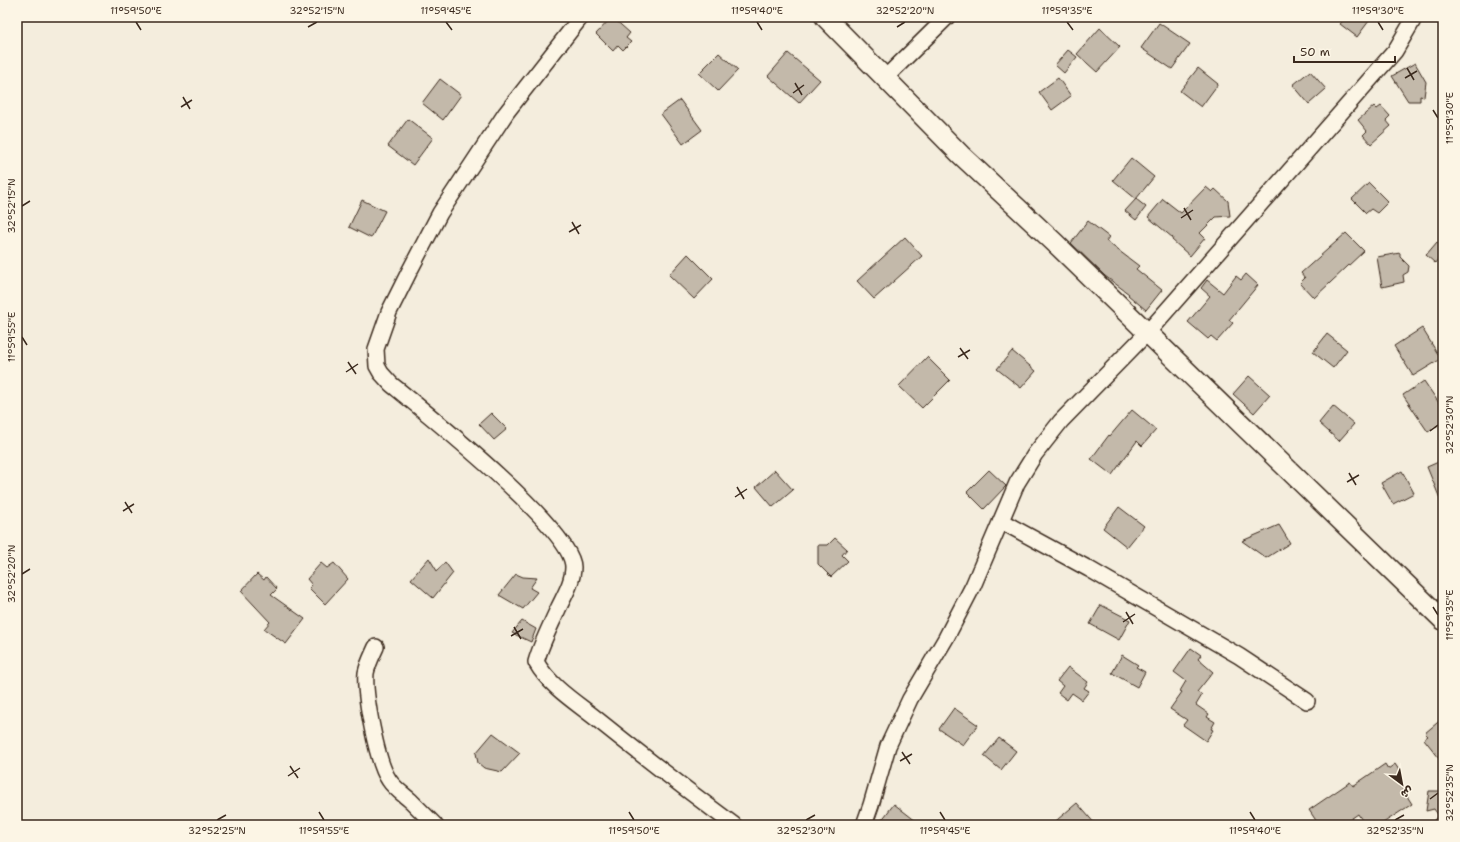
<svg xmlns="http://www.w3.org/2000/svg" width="1460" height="842" viewBox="0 0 1460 842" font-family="'Shantell Sans','Playpen Sans Arabic',sans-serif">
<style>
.building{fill:#c3b9aa;stroke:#3b2a1e}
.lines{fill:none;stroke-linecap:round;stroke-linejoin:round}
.minor-casing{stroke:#3b2a1e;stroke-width:18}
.tertiary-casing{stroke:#3b2a1e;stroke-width:22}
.minor{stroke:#fcf5e5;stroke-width:15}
.tertiary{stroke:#fcf5e5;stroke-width:19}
.ticks{fill:none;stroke:#3b2a1e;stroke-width:1.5}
.neatline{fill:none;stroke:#3b2a1e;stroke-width:1.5}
.ticks-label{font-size:10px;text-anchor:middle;fill:#3b2a1e}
</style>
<rect width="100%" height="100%" fill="#f4eddd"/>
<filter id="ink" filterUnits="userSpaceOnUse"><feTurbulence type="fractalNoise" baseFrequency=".025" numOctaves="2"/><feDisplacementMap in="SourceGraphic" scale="8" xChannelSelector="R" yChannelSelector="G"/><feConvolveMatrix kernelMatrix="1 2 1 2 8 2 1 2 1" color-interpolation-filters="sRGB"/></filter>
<g filter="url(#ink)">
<g class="building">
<path d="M612,17l18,16 -4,5 5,4 -8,8 -5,-5 -5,6 -17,-17z"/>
<path d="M1346,17h26l-15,20 -17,-13z"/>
<path d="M1159,23l31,21 -18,25 -31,-21z"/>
<path d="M1100,28l20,19 -23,25 -20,-18z"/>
<path d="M1068,50l9,7 -13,16 -9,-8z"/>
<path d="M719,53l19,17 -20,21 -19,-18z"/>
<path d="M788,53l32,27 -21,23 -31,-27z"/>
<path d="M1415,63l11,19 -2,15 -4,-1v5h-12l-16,-25z"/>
<path d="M1198,68l20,16 -17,23 -21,-16z"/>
<path d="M1310,71l16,18 -17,15 -16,-19z"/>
<path d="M1058,78l13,18 -19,14 -13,-18z"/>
<path d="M440,79l21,16 -18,25 -21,-17z"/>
<path d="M680,100l22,30 -19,14 -22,-30z"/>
<path d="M1374,106l3,3 4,-3 9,10 -4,4 5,6 -20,18 -8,-9 4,-4 -9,-11z"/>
<path d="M408,119l25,19 -20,27 -25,-19z"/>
<path d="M1131,158l23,19 -18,22 -23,-19z"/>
<path d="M1369,183l19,19 -11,11 -6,-4 -5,4 -14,-14z"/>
<path d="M1206,187l6,5 3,-3 13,12 2,15 -14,1 -16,16 5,5 -15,18 -18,-16 1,-2 -25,-21 15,-18 18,14z"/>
<path d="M1136,199l10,8 -10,13 -11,-9z"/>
<path d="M362,200l23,11 -14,27 -22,-11z"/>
<path d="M1088,221l21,16 -3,4 33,25 -3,3 26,21 -16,20 -18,-15 1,-1 -24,-18 -34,-33z"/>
<path d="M1346,233l18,18 -50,47 -14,-15 5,-5 -4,-5z"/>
<path d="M905,237l17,19 -48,43 -17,-18z"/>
<path d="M1437,242l6,5v6l-8,10 -9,-8z"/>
<path d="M1400,253v4l9,9 -1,6 -5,3 1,7 -22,5 -5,-30z"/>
<path d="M688,254l25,25 -19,20 -25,-24z"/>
<path d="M1246,274l12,11 -29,35 4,3 -16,18 -6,-5 -3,3 -20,-17 22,-26 -9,-8 6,-8 16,13 13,-17 5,4z"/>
<path d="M1422,328l19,31 -28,17 -19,-30z"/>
<path d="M1327,334l20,16 -14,18 -20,-16z"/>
<path d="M1012,351l24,20 -15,17 -24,-19z"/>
<path d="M927,357l23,23 -28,28 -23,-22z"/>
<path d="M1249,376l21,19 -16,18 -21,-19z"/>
<path d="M1424,381l19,28v13l-15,10 -25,-37z"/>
<path d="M1333,406l21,18 -15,17 -20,-18z"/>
<path d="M1132,410l24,20 -14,16 -5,-5 -25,34 -21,-16 18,-24 1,1z"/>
<path d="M491,413l16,16 -13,11 -15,-16z"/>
<path d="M1443,460v46l-16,-39z"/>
<path d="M775,470l18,20 -20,17 -17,-20z"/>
<path d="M989,470l17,16 -22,23 -17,-17z"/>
<path d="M1402,471l12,22 -21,11 -12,-21z"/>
<path d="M1119,507l25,19 -17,21 -24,-19z"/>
<path d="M1279,525l11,18 -24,15 -24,-17z"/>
<path d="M835,538l12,11 -5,6 6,6 -17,16 -13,-13v-19h10z"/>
<path d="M429,558l8,13 8,-9 8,11 -20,25 -22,-19z"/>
<path d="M321,563l6,5 7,-5 14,16 -23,25 -16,-16 3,-3 -5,-6z"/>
<path d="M257,574l7,6 2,-3 11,12 -6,6 34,24 -19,25 -22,-15 6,-7 -29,-31z"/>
<path d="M516,574l7,3 14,1 -7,10 7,4 -14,17 -24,-14z"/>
<path d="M1101,605l29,15 -11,20 -29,-16z"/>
<path d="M522,621l14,8 -5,13 -19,-9z"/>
<path d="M1191,648l10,7 -3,4 15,13 -16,20 5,3 -6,10 13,9 -2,3 8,5 -4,7 2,1 -7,11 -23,-16 4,-5 -17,-11 12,-17 -2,-1 6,-10 -12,-9z"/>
<path d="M1122,655l16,10 -2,2 9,5 -8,15 -25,-14z"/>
<path d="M1068,667l20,15 -4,6 5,3 -7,9 -10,-7 -5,7 -9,-7 5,-7 -6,-5z"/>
<path d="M954,708l24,17 -15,20 -24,-16z"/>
<path d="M1443,718v45l-19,-24 4,-3 -3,-3z"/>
<path d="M493,733l27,20 -18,19 -18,-4 -6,-5 -2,-10z"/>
<path d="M999,738l17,13 -15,19 -17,-14z"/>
<path d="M1385,764l3,5 7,-5 6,9 -6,4 17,27 -32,21h-15l-7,-11 -16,11h-23l-10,-15 41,-28 3,4z"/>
<path d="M1429,791h14v24l-4,1 -5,-7 -8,2z"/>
<path d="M1077,803l19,22h-45z"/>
<path d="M894,804l27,21h-43z"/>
</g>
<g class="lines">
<defs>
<g id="minor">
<path d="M581,17l-75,96 -66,100 -31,59 -20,40 -13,37 1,17 4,7 10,11c33,27 182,146 182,183 0,15 -9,29 -15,42 -8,18 -17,35 -22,53 14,25 41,41 62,58 45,36 90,71 136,105"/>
<path d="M885,78l62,-61"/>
<path d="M1001,521l88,48 150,87 68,45"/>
<path d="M376,647c-4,9 -8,16 -10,26 -2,21 11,90 23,107 5,8 14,14 22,21 8,8 16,16 24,24"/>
<path d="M864,825l7,-20 17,-59 22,-47 36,-61 27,-52 44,-103 18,-29 26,-33 86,-88 248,-282 17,-29 2,-5"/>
<path d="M1441,825l2,-1"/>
</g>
<path id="tertiary" d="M825,17l136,138 93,87 389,378"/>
</defs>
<use href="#minor" class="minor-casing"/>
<use href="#tertiary" class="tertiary-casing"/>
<use href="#minor" class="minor"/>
<use href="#tertiary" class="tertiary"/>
</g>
</g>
<path class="ticks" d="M136,22l5,8M446,22l6,8M757,22l5,8M1067,22l6,8M1378,22l5,8M308,27l9,-5M897,27l8,-5M1407,68l7,12M1405,78l12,-7M795,83l7,12M793,93l11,-8M183,97l7,12M181,107l11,-7M1433,110l5,8M22,206l8,-5M1184,208l7,12M1181,218l12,-8M572,222l7,12M569,232l12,-7M22,337l5,8M960,348l8,11M958,357l12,-7M348,362l8,12M346,372l12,-8M1430,431l8,-6M1349,473l7,12M1347,482l12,-7M737,487l7,12M735,497l12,-8M125,502l7,11M123,511l11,-7M22,574l8,-5M1433,607l5,8M1126,612l7,12M1123,622l12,-8M514,627l7,12M511,636l12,-7M902,752l8,12M900,761l12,-7M290,766l8,12M288,776l12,-8M1430,799l8,-6M319,812l5,8M629,812l5,8M940,812l5,8M1250,812l5,8M217,820l9,-5M806,820l9,-5M1395,820l9,-5"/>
<rect width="1460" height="842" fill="none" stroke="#fcf5e5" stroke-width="44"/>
<g transform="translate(1402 784) rotate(148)" stroke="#fcf5e5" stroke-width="3" paint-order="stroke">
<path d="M0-3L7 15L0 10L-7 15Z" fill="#3b2a1e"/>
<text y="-6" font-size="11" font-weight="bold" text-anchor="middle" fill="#3b2a1e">ش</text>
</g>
<path d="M1294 56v6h101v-6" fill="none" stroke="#3b2a1e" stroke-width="2"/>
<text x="1300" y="56" font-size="12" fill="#3b2a1e" stroke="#fcf5e5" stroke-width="3" paint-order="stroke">50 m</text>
<rect x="22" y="22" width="1416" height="798" class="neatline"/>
<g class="ticks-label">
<text x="136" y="14">11°59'50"E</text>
<text x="317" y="14">32°52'15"N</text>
<text x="446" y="14">11°59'45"E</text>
<text x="757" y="14">11°59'40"E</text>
<text x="905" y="14">32°52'20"N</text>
<text x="1067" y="14">11°59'35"E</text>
<text x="1378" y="14">11°59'30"E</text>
<text transform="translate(1449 118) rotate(-90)" y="4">11°59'30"E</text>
<text transform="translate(11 206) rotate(-90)" y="4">32°52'15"N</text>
<text transform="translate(11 337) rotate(-90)" y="4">11°59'55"E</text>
<text transform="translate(1449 425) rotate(-90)" y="4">32°52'30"N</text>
<text transform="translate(11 574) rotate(-90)" y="4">32°52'20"N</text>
<text transform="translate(1449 615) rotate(-90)" y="4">11°59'35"E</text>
<text transform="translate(1449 793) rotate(-90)" y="4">32°52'35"N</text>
<text x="217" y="834">32°52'25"N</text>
<text x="324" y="834">11°59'55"E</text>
<text x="634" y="834">11°59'50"E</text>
<text x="806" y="834">32°52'30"N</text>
<text x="945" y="834">11°59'45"E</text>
<text x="1255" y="834">11°59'40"E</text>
<text x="1395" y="834">32°52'35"N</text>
</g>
</svg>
